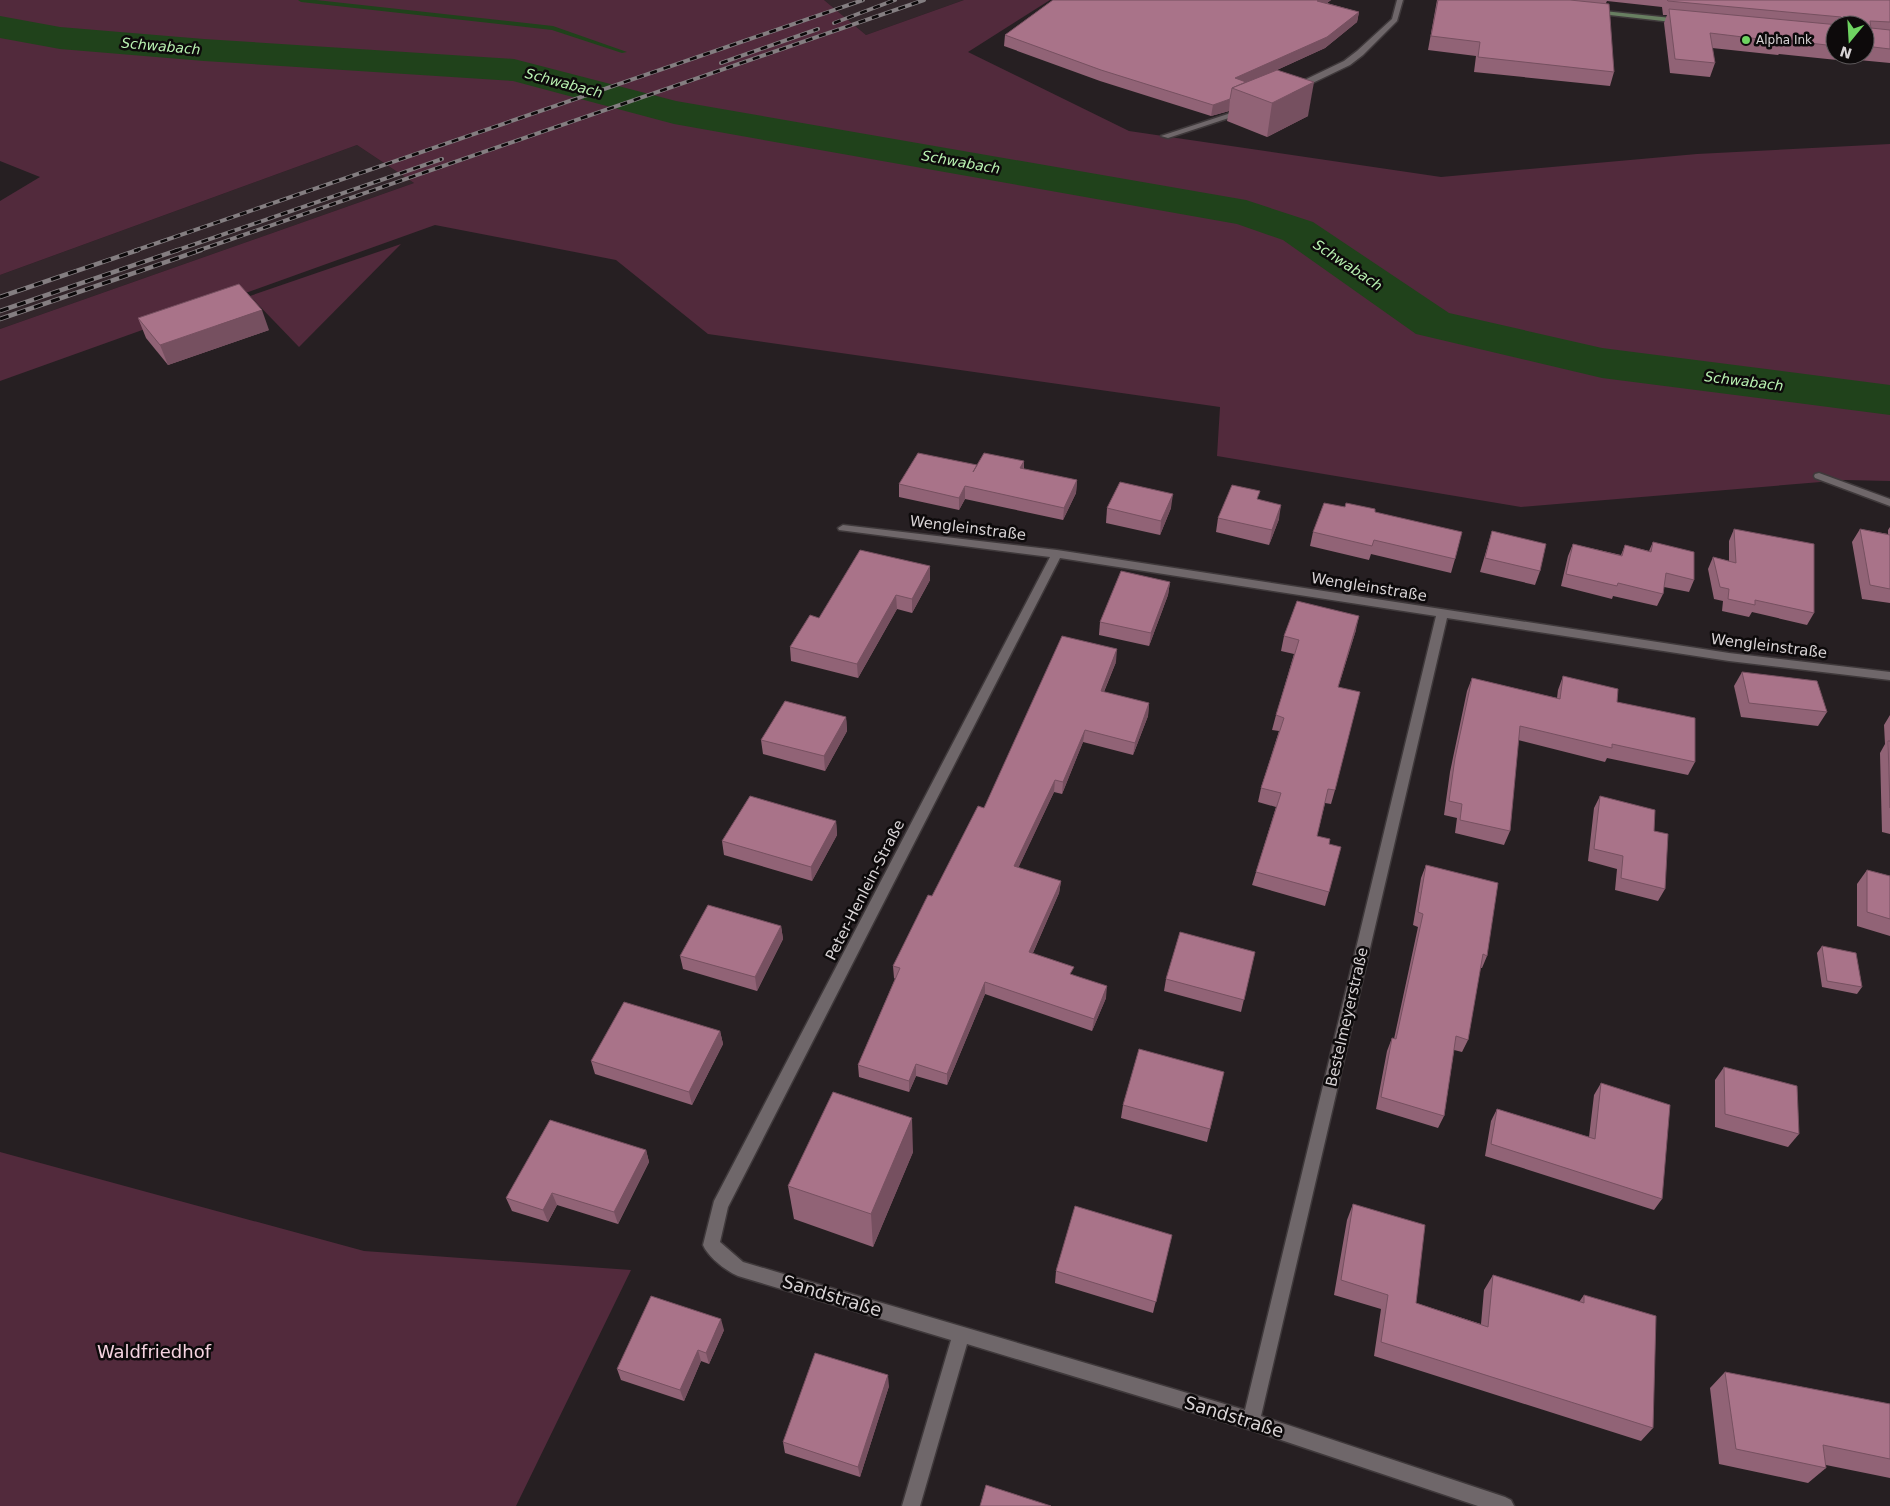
<svg xmlns="http://www.w3.org/2000/svg" width="1890" height="1506" viewBox="0 0 1890 1506" font-family="'DejaVu Sans',sans-serif">
<style>
.built{fill:#33262b}
.green{fill:#522a3c}
.lines{fill:none;stroke-linecap:round;stroke-linejoin:round}
.stream{fill:#20421b;fill-rule:evenodd}
.river{fill:#20421b;fill-rule:evenodd}
.minor-casing{stroke:#3f393b;stroke-width:3}
.secondary-casing{stroke:#3f393b;stroke-width:3}
.minor{fill:#6f676a;fill-rule:evenodd}
.secondary{fill:#687f61;fill-rule:evenodd}
.rail-far1-casing{stroke:#847e81;stroke-width:4}
.rail-casing{stroke:#847e81;stroke-width:4.5}
.rail-far1{stroke:#0d0a0b;stroke-width:2.5;stroke-dasharray:7;stroke-linecap:butt}
.rail{stroke:#0d0a0b;stroke-width:3;stroke-dasharray:9;stroke-linecap:butt}
.wall{fill:#916376;fill-rule:evenodd}
.shaded-wall{fill:#765060}
.building{fill:#a97389;stroke:#765060}
.poi-dot{fill:#6ed361;stroke:#0d0a0b;stroke-width:2}
.labels{text-anchor:middle;stroke-width:5;stroke-linejoin:round;paint-order:stroke}
.far-poi-label{font-size:12px;fill:#d8d3d5;stroke:#0d0a0b;text-anchor:start}
.far-water-label{font-size:14px;font-style:italic;fill:#b9f2b1;stroke:#0d0a0b}
.street-label{font-size:15px;fill:#d8d3d5;stroke:#0d0a0b}
.near-street-label{font-size:18px;fill:#d8d3d5;stroke:#0d0a0b}
.near-park-label{font-size:18px;fill:#f5d3e0;stroke:#0d0a0b}
</style>
<rect width="100%" height="100%" fill="#261f22"/>
<g class="built">
<path d="M824,0h140l-98,35z"/>
<path d="M357,145l57,38 -414,146v-54z"/>
</g>
<g class="green">
<path d="M0,0h824l42,35 98,-35h86l-82,52 161,79 312,46 256,-23 193,-10v337l-45,-1 -324,27 -304,-51 3,-49 -512,-73 -92,-74 -181,-35 -435,156v-52l414,-146 -57,-38 -357,130v-74l40,-24 -40,-16z"/>
<path d="M401,244l-102,103 -49,-51z"/>
<path d="M0,1152l364,99 267,19 -115,236h-516z"/>
</g>
<g class="lines">
<path class="stream" d="M298,0h18l237,26 74,26 -5,1 -70,-23 -251,-28z"/>
<path class="river" d="M0,16l60,11 144,12 310,20 162,42 570,99 67,22 136,91 153,35 288,37v30l-288,-37 -186,-44 -133,-94 -46,-16 -563,-100 -161,-43 -309,-20 -144,-12 -60,-11z"/>
<defs>
<g id="minor">
<path d="M1397,0h6l-6,21 -34,34 -13,10 -52,25h-6v-4l52,-25 13,-10 35,-32z"/>
<path d="M1240,110l7,2 -79,26 -7,-2z"/>
<path d="M1819,473l71,26v7l-75,-28 -1,-2 1,-2z"/>
<path d="M843,525l214,25 672,103 161,19v8l-161,-19 -282,-43 -186,798 244,81 6,3 3,6h-36l-227,-76 -284,-86 -47,162h-18l49,-166 -213,-64c-12,-5 -30,-19 -35,-31l11,-44 336,-644 -211,-27 -1,-2zM1060,558l376,58 -191,794 -502,-148 -23,-20 8,-35z"/>
</g>
<path id="secondary" d="M1594,10l87,9 3,2 -3,2 -89,-10 -1,-1z"/>
</defs>
<use href="#minor" class="minor-casing"/>
<use href="#secondary" class="secondary-casing"/>
<use href="#minor" class="minor"/>
<use href="#secondary" class="secondary"/>
<defs>
<g id="rail-far1">
<path d="M834,23l61,-23"/>
<path d="M721,63l97,-34"/>
<path d="M134,251l729,-251"/>
<path d="M175,251l267,-92"/>
<path d="M197,251l727,-251"/>
</g>
<g id="rail">
<path d="M0,297l138,-47"/>
<path d="M0,311l178,-61"/>
<path d="M0,319l201,-69"/>
</g>
</defs>
<use href="#rail-far1" class="rail-far1-casing"/>
<use href="#rail" class="rail-casing"/>
<use href="#rail-far1" class="rail-far1"/>
<use href="#rail" class="rail"/>
</g>
<g class="wall">
<path d="M1053,0h278l-4,3 32,9 -2,10 -32,26 -48,22 31,46 -41,21 -40,-16 2,-10 -18,5 -111,-35 -96,-35 1,-11z"/>
<path d="M1437,0h453v63l-52,-5 -1,2 -58,-6 -1,1 -66,-7 3,15 -5,14 -40,-4 -6,-50 3,-8h-4l-1,-8 -55,-6 -1,2 8,69 -4,14 -136,-14 2,-16 -48,-6zM1835,25h30v30h-30z"/>
<path d="M138,318l131,12 -101,35 -22,-27z"/>
<path d="M1024,461v8l53,11 -1,13 -13,27 -98,-21 -6,11 -60,-13v-13z"/>
<path d="M1259,499l20,20 -10,26 -53,-13 2,-14z"/>
<path d="M1345,507l30,5 80,47 -4,14 -80,-19 -2,6 -59,-14 3,-14z"/>
<path d="M1107,508h64l-11,27 -54,-12z"/>
<path d="M1890,527v76l-28,-4 -10,-57 8,-13 28,5v-4z"/>
<path d="M1734,529l80,84 -7,12 -55,-13 -3,5 -27,-6 1,-10 -9,-2 -6,-30 5,-12 16,4v-20z"/>
<path d="M1492,531l48,40 -5,14 -55,-13z"/>
<path d="M1653,542l41,38 -5,12 -25,-5 -1,7 -6,12 -44,-10 -1,3 -51,-13 7,-30 5,-12 48,11 4,-10 24,6z"/>
<path d="M930,566v14l-18,33 -15,-4 -39,69 -67,-17 -1,-14 29,-29z"/>
<path d="M1170,582l-2,13 -19,51 -50,-11 1,-13z"/>
<path d="M1356,630l-18,57 -3,103 -4,14 -6,-1 -8,33 12,8v48l-4,14 -73,-21 24,-78 -18,-5 3,-14 18,-57 -7,-1 4,-15 18,-61 -13,-3 3,-15z"/>
<path d="M1116,662l-12,30 45,11 -1,13 -15,39 -50,-13 -21,52 -8,-2 -36,76 43,13 -2,12 -26,60 40,22 33,23 -14,33 -107,-37 -38,91 -31,-9 -7,16 -50,-15 -1,-12 37,-86 -1,-1 -1,-12 91,-158z"/>
<path d="M1742,672l85,40 -9,14 -77,-9 -7,-31z"/>
<path d="M1563,676l54,26 78,60 -7,13 -81,-17 -2,4 -87,-22 -8,91 -6,14 -49,-12 2,-15 -13,-3 6,-43 17,-81 5,-13 85,20 1,-8z"/>
<path d="M1890,715v119l-8,-2 -2,-79 5,-9 -1,-19z"/>
<path d="M846,717l1,14 -22,40 -62,-17 -2,-14z"/>
<path d="M1600,796l54,35 11,58 -7,12 -43,-11 2,-21 -29,-8 6,-53z"/>
<path d="M836,821l1,14 -25,46 -88,-26 -2,-14z"/>
<path d="M1426,865l61,91 -5,12h-2l-12,72 -6,12 -8,-2 -10,66 -6,12 -62,-19 11,-58 5,-13 2,1 24,-112 -5,-2 8,-47z"/>
<path d="M1867,870l23,6v60l-33,-10v-42z"/>
<path d="M781,926l2,13 -26,52 -74,-22 -3,-13z"/>
<path d="M1822,946l40,41 -5,7 -35,-7 -5,-34z"/>
<path d="M1255,952l-14,60 -77,-21 2,-12z"/>
<path d="M720,1031l3,13 -31,61 -97,-31 -4,-13z"/>
<path d="M1724,1067l75,67 -11,13 -73,-20v-47z"/>
<path d="M1224,1072l-17,70 -86,-24 2,-13z"/>
<path d="M1601,1083l61,116 -8,11 -169,-54 6,-35 6,-12 92,28 5,-42z"/>
<path d="M646,1150l3,12 -31,62 -61,-19 -9,17 -36,-11 -6,-13z"/>
<path d="M913,1152l-40,95 -79,-28 -6,-33z"/>
<path d="M1353,1204l63,99 65,21 3,-34 9,-15 86,27 5,-7 69,133 -12,13 -267,-85 7,-47 -47,-14 13,-75z"/>
<path d="M1172,1235l-19,78 -98,-30 1,-12z"/>
<path d="M724,1330l-15,34 -8,-3 -17,40 -63,-21 -4,-11z"/>
<path d="M1725,1372l165,32v74l-64,-13v3l-18,15 -89,-19 -9,-76z"/>
<path d="M889,1386l-29,91 -75,-24 -2,-11z"/>
</g>
<g class="shaded-wall">
<path d="M1318,0h13l-15,11z"/>
<path d="M1359,12l-2,10 -32,26 -90,41v-11z"/>
<path d="M1314,82l-6,34 -41,21 5,-34z"/>
<path d="M1230,99l-1,12 -18,5 2,-11z"/>
<path d="M262,310l7,20 -101,35 -8,-20z"/>
<path d="M1024,461l-1,13 -3,-6z"/>
<path d="M1077,480l-1,13 -13,27 1,-12z"/>
<path d="M965,486v13l-6,11v-12z"/>
<path d="M1173,494l-2,14 -11,27 1,-14z"/>
<path d="M1281,505l-2,14 -10,26 3,-15z"/>
<path d="M930,566v14l-18,33v-14z"/>
<path d="M1170,582l-2,13 -19,51 2,-13z"/>
<path d="M896,595l1,14 -39,69 -1,-14z"/>
<path d="M1359,616l-3,14 -22,71 4,-14z"/>
<path d="M1117,649l-1,13 -17,41 2,-12z"/>
<path d="M1149,703l-1,13 -15,39 2,-12z"/>
<path d="M846,717l1,14 -22,40 -1,-15z"/>
<path d="M1085,730l-2,12 -21,52 1,-12z"/>
<path d="M1055,780l-1,12 -41,87 1,-13z"/>
<path d="M836,821l1,14 -25,46 -1,-14z"/>
<path d="M1061,881l-2,12 -31,71 1,-12z"/>
<path d="M781,926l2,13 -26,52 -2,-14z"/>
<path d="M985,982v12l-38,91v-11z"/>
<path d="M1107,986l-1,12 -14,33 2,-12z"/>
<path d="M720,1031l3,13 -31,61 -3,-13z"/>
<path d="M916,1064v12l-7,16v-11z"/>
<path d="M912,1118l1,34 -40,95 -2,-33z"/>
<path d="M646,1150l3,12 -31,62 -4,-12z"/>
<path d="M552,1193l5,12 -9,17 -5,-12z"/>
<path d="M721,1319l3,11 -15,34 -3,-11z"/>
<path d="M698,1350l3,11 -17,40 -4,-11z"/>
<path d="M888,1375l1,11 -29,91 -2,-10z"/>
</g>
<g class="building">
<path d="M1053,0h265l-1,1 42,11 -32,25 -92,41 11,4 -14,6 -2,11 -17,6 -112,-35 -96,-35z"/>
<path d="M1438,0h132l39,4 5,68 -136,-15 2,-15 -49,-6z"/>
<path d="M1667,0h223v22l-20,-1 1,7 19,2v19l-25,-3v-21h-24l2,-6 -2,-2 -173,-16z"/>
<path d="M1669,9l170,16h-4v21l-51,-6v2l-74,-9 5,30 -40,-4z"/>
<path d="M1277,70l37,12 -42,21 -40,-15z"/>
<path d="M239,284l23,26 -102,35 -22,-27z"/>
<path d="M918,453l59,12 -4,7 11,-19 40,8 -4,7 57,12 -13,28 -99,-22 -6,12 -60,-14z"/>
<path d="M1120,482l53,12 -12,27 -54,-13z"/>
<path d="M1232,485l28,6 -3,8 24,6 -9,25 -54,-12z"/>
<path d="M1324,503l21,4 1,-4 29,6v3l87,20 -7,27 -81,-19 -2,6 -59,-14z"/>
<path d="M1734,529l80,15v69l-59,-13v5l-27,-6 1,-10 -9,-2 -7,-30 23,6z"/>
<path d="M1860,529l30,6v54l-20,-4z"/>
<path d="M1492,531l54,13 -6,27 -55,-13z"/>
<path d="M1653,542l41,10v28l-28,-7 -3,21 -45,-11 -1,3 -51,-12 7,-30 49,12 3,-11 26,7z"/>
<path d="M860,550l70,16 -18,33 -16,-4 -39,69 -67,-17 20,-32 9,3z"/>
<path d="M1121,571l49,11 -19,51 -51,-11z"/>
<path d="M1297,601l62,15 -21,71 22,5 -25,98 -7,-1 -11,47 13,3 -1,5 12,3 -12,45 -73,-20 25,-79 -20,-5 23,-70 -8,-3 23,-75 -15,-4z"/>
<path d="M1062,636l55,13 -16,42 48,12 -14,40 -50,-13 -22,52 -8,-2 -41,86 47,15 -32,71 45,15 -4,7 37,12 -13,33 -109,-37 -38,92 -31,-10 -7,17 -51,-16 42,-97 -7,-2 35,-71 4,1 46,-90 6,2z"/>
<path d="M1742,672l75,9 10,31 -78,-9z"/>
<path d="M1563,676l55,13 -1,13 78,16v44l-83,-18v4l-92,-22 -10,105 -50,-11 2,-16 -13,-3 6,-43 17,-80 88,21z"/>
<path d="M785,701l61,16 -22,39 -63,-16z"/>
<path d="M1888,741h2v67z"/>
<path d="M750,796l86,25 -25,46 -89,-26z"/>
<path d="M1600,796l55,14 -1,21 14,3 -3,55 -44,-11 2,-22 -29,-7z"/>
<path d="M1426,865l72,18 -11,73 -4,-2 -15,86 -12,-4 -12,80 -63,-19 11,-59 4,1 27,-125 -5,-2z"/>
<path d="M1867,870l23,6v43l-23,-7z"/>
<path d="M708,905l73,21 -26,51 -75,-21z"/>
<path d="M1180,932l75,20 -11,48 -78,-21z"/>
<path d="M1822,946l34,7 6,34 -35,-6z"/>
<path d="M624,1002l96,29 -31,61 -98,-31z"/>
<path d="M1139,1049l85,23 -14,57 -87,-24z"/>
<path d="M1724,1067l73,19 2,48 -74,-20z"/>
<path d="M1601,1083l69,22 -8,94 -171,-55 6,-35 98,30z"/>
<path d="M833,1092l79,26 -41,96 -83,-28z"/>
<path d="M550,1120l96,30 -32,62 -62,-19 -9,17 -37,-12z"/>
<path d="M1353,1204l72,21 -9,78 72,24 5,-52 91,28v-8l72,21 -3,112 -272,-86 7,-47 -47,-15z"/>
<path d="M1075,1206l97,29 -16,67 -100,-31z"/>
<path d="M651,1296l70,23 -15,34 -8,-3 -18,40 -63,-21z"/>
<path d="M815,1353l73,22 -30,92 -75,-25z"/>
<path d="M1725,1372l165,32v55l-67,-14 3,23 -90,-19z"/>
<path d="M986,1485l65,21h-71z"/>
</g>
<circle class="poi-dot" cx="1746" cy="40" r="5"/>
<g class="labels">
<g class="far-poi-label">
<text x="1756" y="44">Alpha Ink</text>
</g>
<g class="far-water-label">
<text transform="translate(161 46) rotate(5)" y="5">Schwabach</text>
<text transform="translate(564 83) rotate(15)" y="5">Schwabach</text>
<text transform="translate(961 162) rotate(10)" y="5">Schwabach</text>
<text transform="translate(1348 265) rotate(34)" y="5">Schwabach</text>
<text transform="translate(1744 381) rotate(7)" y="5">Schwabach</text>
</g>
<g class="street-label">
<text transform="translate(968 528) rotate(7)" y="5">Wengleinstraße</text>
<text transform="translate(1369 587) rotate(9)" y="5">Wengleinstraße</text>
<text transform="translate(1769 646) rotate(7)" y="5">Wengleinstraße</text>
<text transform="translate(865 890) rotate(-63)" y="5">Peter-Henlein-Straße</text>
<text transform="translate(1347 1017) rotate(-77)" y="5">Bestelmeyerstraße</text>
</g>
<g class="near-street-label">
<text transform="translate(832 1296) rotate(17)" y="6">Sandstraße</text>
<text transform="translate(1234 1417) rotate(17)" y="6">Sandstraße</text>
</g>
<g class="near-park-label">
<text x="154" y="1358">Waldfriedhof</text>
</g>
</g>
<g transform="translate(1850 40) rotate(198)"><circle r="24" fill="#0d0a0b" stroke="#5e5a5c"/>
<path d="M0-4L9 19L0 12L-9 19Z" fill="#6ed361"/>
<text y="-8" font-size="14" font-weight="bold" text-anchor="middle" fill="#d8d3d5">N</text>
</g>
</svg>
